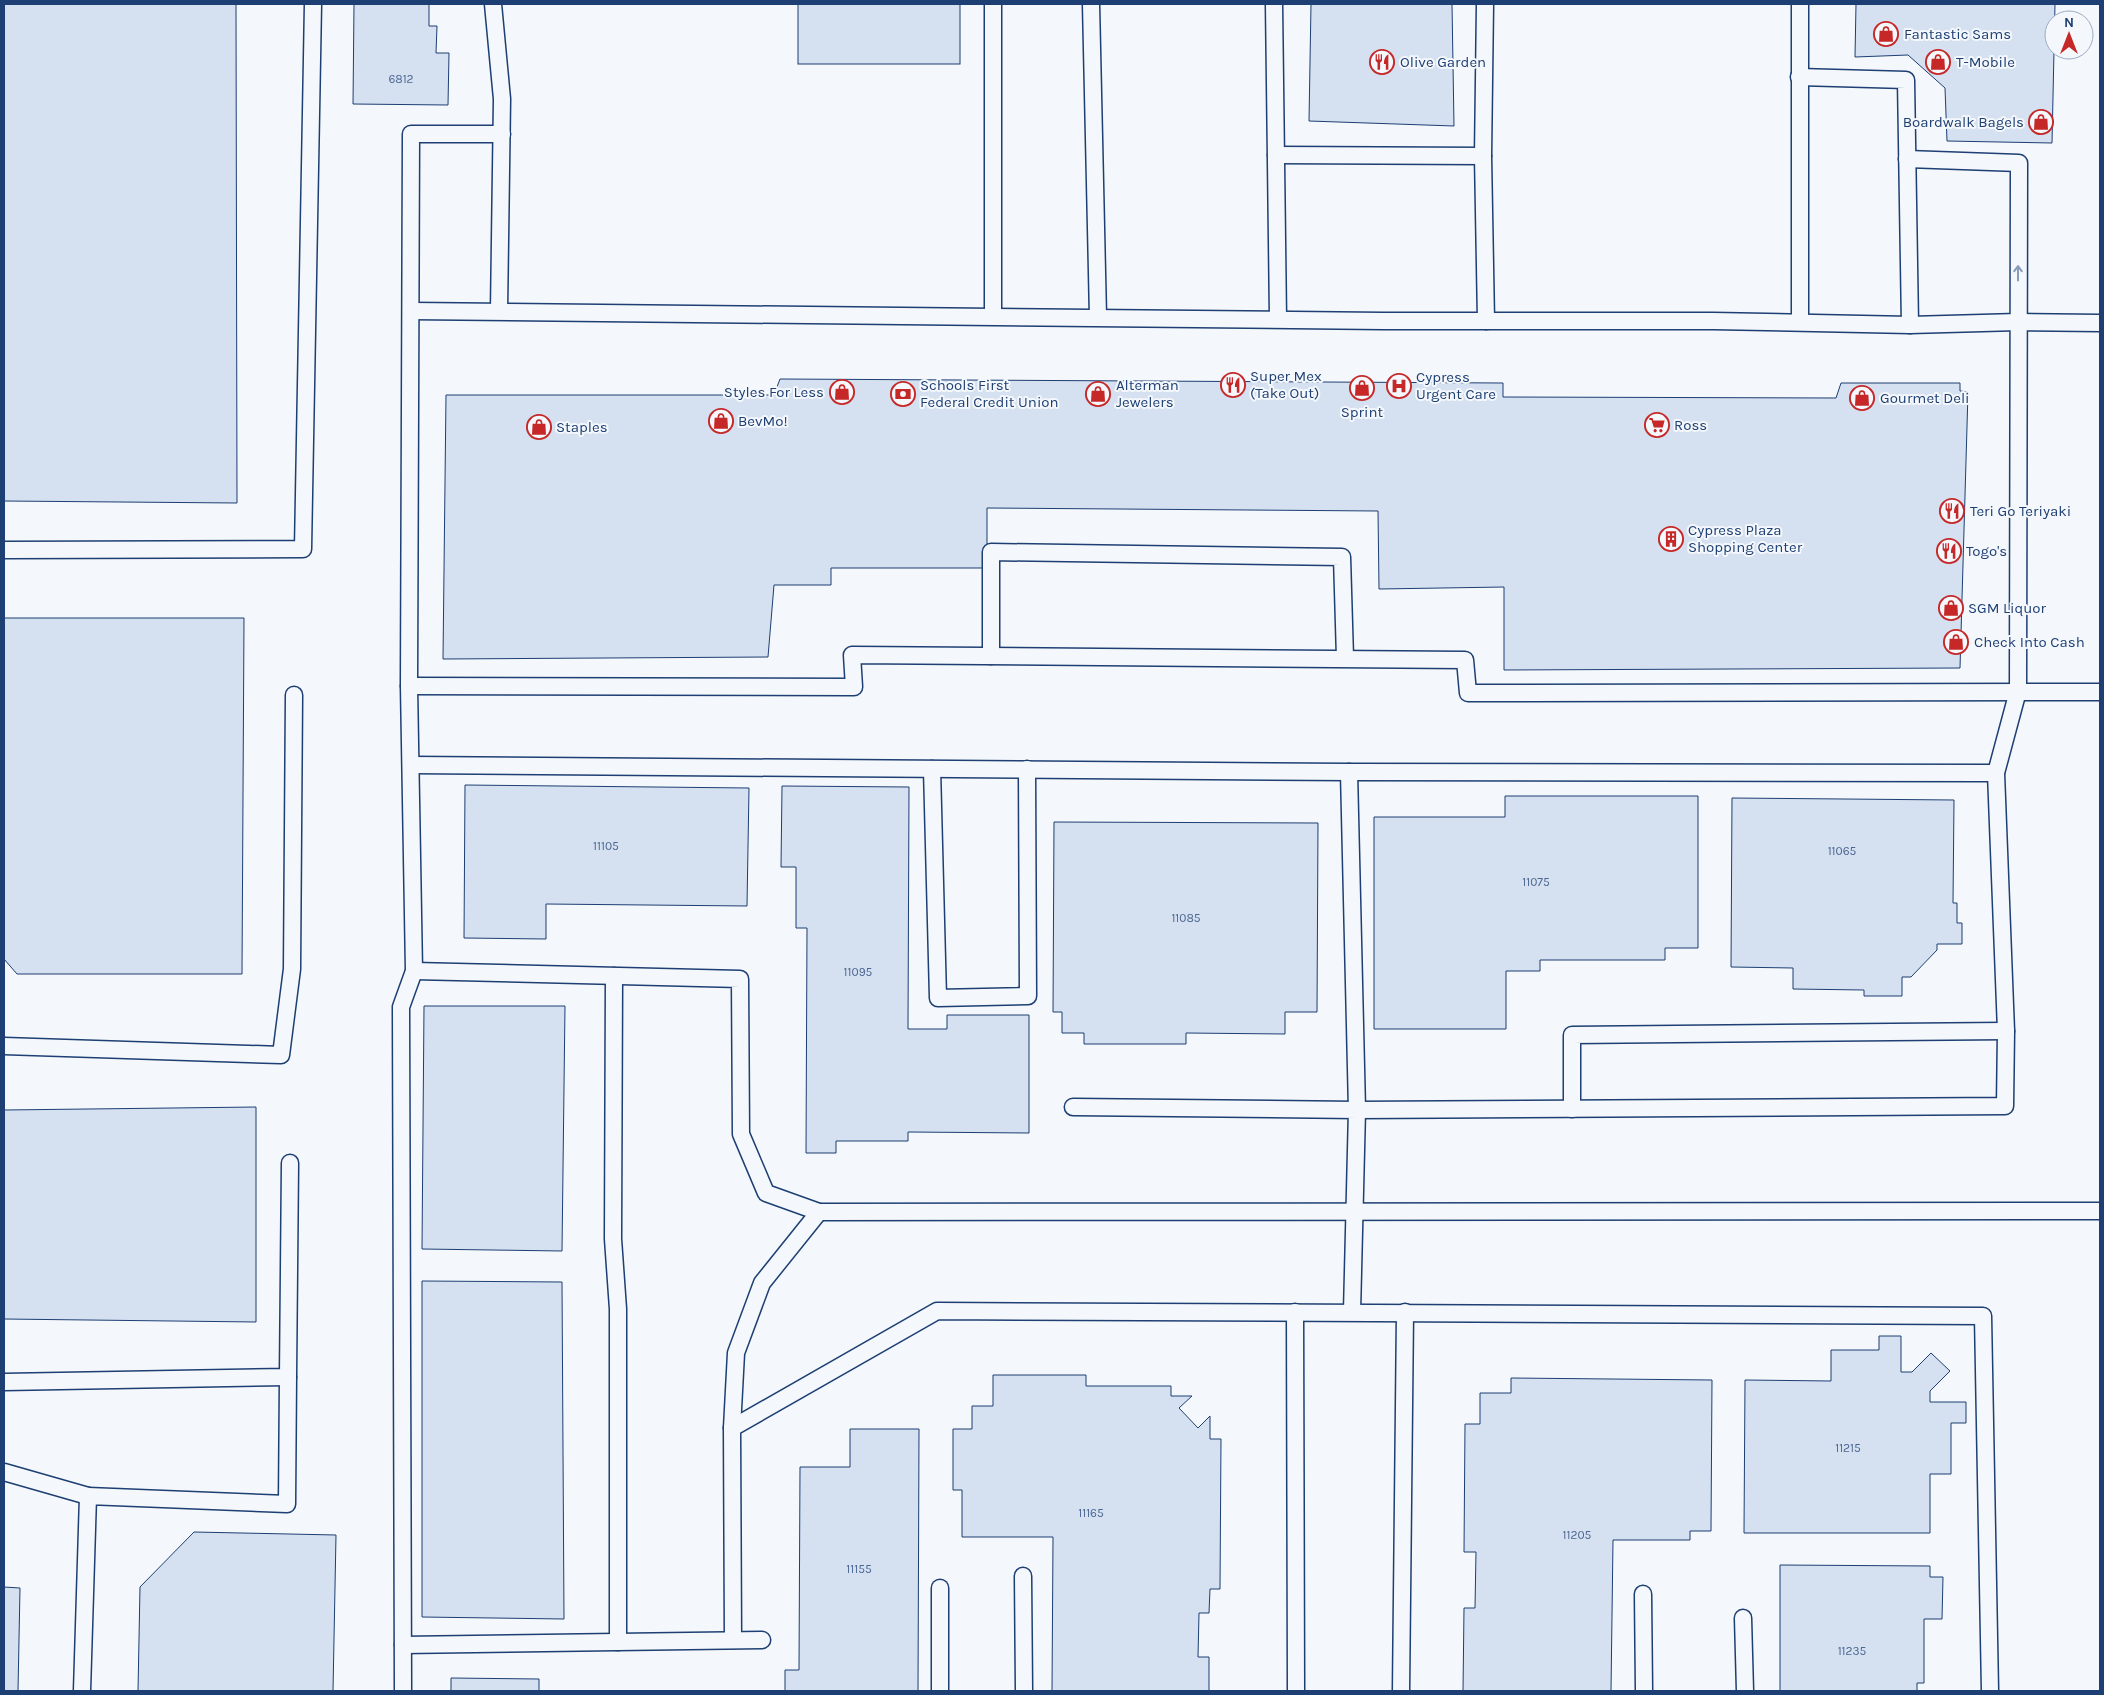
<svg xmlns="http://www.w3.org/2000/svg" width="2104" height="1695" viewBox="0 0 2104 1695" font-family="Karla,sans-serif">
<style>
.building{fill:#d5e0f0;stroke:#1d3f73}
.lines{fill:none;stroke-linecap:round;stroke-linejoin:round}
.service-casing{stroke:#1d3f73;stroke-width:19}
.service{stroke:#f4f7fb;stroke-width:16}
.oneway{stroke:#889bb7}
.labels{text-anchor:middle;stroke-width:4;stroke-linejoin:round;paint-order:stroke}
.number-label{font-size:12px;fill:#4b6792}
.poi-label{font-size:15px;fill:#1d3f73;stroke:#f4f7fb;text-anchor:start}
</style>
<rect width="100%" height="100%" fill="#f4f7fb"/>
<g class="building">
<path d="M4,4h232l1,499 -233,-2z"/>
<path d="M354,4h75v22h8l-1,27h13l-1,52 -95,-1z"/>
<rect x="798" y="4" width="162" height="60"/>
<path d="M1311,4h141l2,122 -145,-5z"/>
<path d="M1856,4h199l-3,139 -105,-2 -2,-53 -37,-33 -53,2z"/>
<path d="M780,379l723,4v14l333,1 5,-15h119v8l8,1 -8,276 -456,2v-83l-125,2 -1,-78 -391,-3v60h-156v17h-57l-6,72 -325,2 3,-264h328z"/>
<path d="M4,618h240l-2,356h-225l-13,-15z"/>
<path d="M465,785l284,3 -2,118 -201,-2v35l-82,-1z"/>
<path d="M782,786l127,1 -1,242h39v-14h82v118l-121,-1v9h-72v12h-30l1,-225h-11v-61h-15z"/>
<path d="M1505,796h193v152h-33v12h-125v11h-34v58h-132v-212h131z"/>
<path d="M1732,798l222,2 -1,103h4v20h5v21h-25v6l-26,27h-9v19h-38v-6l-71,-1v-21l-62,-1z"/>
<path d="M1054,822l264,1 -1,189h-32v22l-99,-1v11h-102v-11h-22v-21h-9z"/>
<path d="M424,1006h141l-3,245 -140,-2z"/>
<path d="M256,1107v215l-252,-3v-209z"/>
<path d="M422,1281l140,1 2,337 -142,-2z"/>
<path d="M1879,1336h22v36h11l19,-19 19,18 -20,20v11h36v21h-15v51h-21v59h-186l1,-153 86,1v-31h48z"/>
<path d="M993,1375h93v11h85v10h21l-13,12 19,20 12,-12v23h11l-1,150h-10l-1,24h-10l-1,44h11v34h-157l1,-154h-91v-47h-9v-61h19v-23h21z"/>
<path d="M1511,1378l201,2 -1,151h-21v9h-77l-2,151h-148l1,-83h11l1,-56h-12l1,-128h15v-31h31z"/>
<path d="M850,1429h69l-1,262h-133v-21h14l1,-203h50z"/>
<path d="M194,1532l142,3 -3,156h-195l2,-104z"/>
<path d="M1780,1565l150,1v11h13l-1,42h-18v64h-7v8h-137z"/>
<path d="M4,1587l16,1 -2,103h-14z"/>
<path d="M451,1678l88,1v12h-88z"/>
</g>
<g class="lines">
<defs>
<g id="service">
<path d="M493,4l9,95 -3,212"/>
<path d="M993,4v312"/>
<path d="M1091,4l7,313"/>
<path d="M1274,4l4,315"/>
<path d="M1799,77l107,3 4,245"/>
<path d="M1276,155l207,1 3,165"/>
<path d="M1483,156l2,-152"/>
<path d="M411,311l972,10h330l197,4 108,-3 82,1"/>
<path d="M1800,322v-318"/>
<path d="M4,550l299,-1 10,-545"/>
<path d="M991,656v-104l351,5 3,101"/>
<path d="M409,686l445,1 -2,-32 613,5 3,33 632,-1"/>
<path d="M411,765l938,7 647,1"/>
<path d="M932,769l6,229 90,-2 -1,-227"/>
<path d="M1349,772l8,338 648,-4 1,-75 -10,-258 22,-82 1,-528 -112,-4"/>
<path d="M414,971l326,8 1,155 25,59 53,19 1281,-1"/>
<path d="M614,976l-1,263 5,70v333"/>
<path d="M4,1046l277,9 11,-86 2,-274"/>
<path d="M1073,1107l284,3 -5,202"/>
<path d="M1572,1109v-74l434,-4"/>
<path d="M1295,1312l1,379"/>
<path d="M4,1382l284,-5 2,-214"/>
<path d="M732,1428l4,-75 26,-70 57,-71"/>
<path d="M4,1472l84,24"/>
<path d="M1023,1576l1,115"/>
<path d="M1643,1594l1,97"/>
<path d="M1743,1618l2,73"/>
<path d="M733,1640l-1,-212 205,-117 1046,5 7,375"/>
<path d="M403,1645l359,-5"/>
<path d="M82,1691l6,-195 199,8 1,-127"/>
<path d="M403,1691l-2,-684 13,-36 -5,-285 2,-552h91"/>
<path d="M940,1691v-103"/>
<path d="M1401,1691l4,-379"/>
</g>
</defs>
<use href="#service" class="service-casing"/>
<use href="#service" class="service"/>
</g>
<defs><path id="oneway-shaft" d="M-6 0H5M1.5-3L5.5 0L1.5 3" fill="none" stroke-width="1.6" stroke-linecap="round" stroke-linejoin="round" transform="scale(1.25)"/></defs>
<use class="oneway" href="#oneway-shaft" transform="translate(2018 273) rotate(-90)"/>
<defs>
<symbol id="shop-ring" viewBox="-11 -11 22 22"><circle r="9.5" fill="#f4f7fb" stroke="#c62828" stroke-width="1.5"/><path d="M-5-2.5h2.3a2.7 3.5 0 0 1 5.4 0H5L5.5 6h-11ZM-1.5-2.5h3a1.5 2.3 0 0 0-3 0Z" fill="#c62828"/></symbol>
<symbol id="restaurant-ring" viewBox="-11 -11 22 22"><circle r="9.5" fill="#f4f7fb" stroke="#c62828" stroke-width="1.5"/><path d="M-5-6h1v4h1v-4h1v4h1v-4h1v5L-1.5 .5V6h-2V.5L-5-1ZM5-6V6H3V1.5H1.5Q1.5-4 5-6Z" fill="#c62828"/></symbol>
<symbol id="hospital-ring" viewBox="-11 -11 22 22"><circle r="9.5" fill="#f4f7fb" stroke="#c62828" stroke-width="1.5"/><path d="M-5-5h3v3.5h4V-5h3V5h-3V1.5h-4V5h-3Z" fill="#c62828"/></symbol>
<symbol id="bank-ring" viewBox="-11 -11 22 22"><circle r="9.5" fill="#f4f7fb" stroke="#c62828" stroke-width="1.5"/><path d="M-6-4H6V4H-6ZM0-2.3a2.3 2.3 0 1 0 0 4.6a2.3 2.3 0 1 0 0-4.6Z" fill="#c62828"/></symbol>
<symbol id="supermarket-ring" viewBox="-11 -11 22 22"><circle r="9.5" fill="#f4f7fb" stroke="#c62828" stroke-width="1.5"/><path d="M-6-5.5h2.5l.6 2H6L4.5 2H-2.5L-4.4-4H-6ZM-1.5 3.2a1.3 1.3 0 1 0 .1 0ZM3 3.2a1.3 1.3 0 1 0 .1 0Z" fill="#c62828"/></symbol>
<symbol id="building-ring" viewBox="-11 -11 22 22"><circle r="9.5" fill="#f4f7fb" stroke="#c62828" stroke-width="1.5"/><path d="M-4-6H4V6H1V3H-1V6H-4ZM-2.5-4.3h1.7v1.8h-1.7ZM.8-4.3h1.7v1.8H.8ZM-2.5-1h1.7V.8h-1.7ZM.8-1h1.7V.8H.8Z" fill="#c62828"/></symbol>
</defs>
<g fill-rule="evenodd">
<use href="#shop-ring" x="1872" y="20" width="28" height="28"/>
<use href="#restaurant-ring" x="1368" y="48" width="28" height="28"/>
<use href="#shop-ring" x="1924" y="48" width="28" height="28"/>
<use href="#shop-ring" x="2027" y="108" width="28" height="28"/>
<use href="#restaurant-ring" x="1219" y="371" width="28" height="28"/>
<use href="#hospital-ring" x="1385" y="372" width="28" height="28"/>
<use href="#shop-ring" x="1348" y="374" width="28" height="28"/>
<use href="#shop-ring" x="828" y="378" width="28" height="28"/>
<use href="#bank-ring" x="889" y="380" width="28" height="28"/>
<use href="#shop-ring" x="1084" y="380" width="28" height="28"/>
<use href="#shop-ring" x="1848" y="384" width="28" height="28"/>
<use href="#shop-ring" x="707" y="407" width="28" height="28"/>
<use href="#supermarket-ring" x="1643" y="411" width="28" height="28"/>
<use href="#shop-ring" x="525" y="413" width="28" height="28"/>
<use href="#restaurant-ring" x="1938" y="497" width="28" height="28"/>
<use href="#building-ring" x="1657" y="525" width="28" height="28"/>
<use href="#restaurant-ring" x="1935" y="537" width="28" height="28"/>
<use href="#shop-ring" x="1937" y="594" width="28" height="28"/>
<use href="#shop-ring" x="1942" y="628" width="28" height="28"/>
</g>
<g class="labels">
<g class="number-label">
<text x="401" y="83">6812</text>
<text x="606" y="850">11105</text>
<text x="1842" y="855">11065</text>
<text x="1536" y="886">11075</text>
<text x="1186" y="922">11085</text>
<text x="858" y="976">11095</text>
<text x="1848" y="1452">11215</text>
<text x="1091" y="1517">11165</text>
<text x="1577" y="1539">11205</text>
<text x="859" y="1573">11155</text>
<text x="1852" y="1655">11235</text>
</g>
<g class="poi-label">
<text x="1904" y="39">Fantastic Sams</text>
<text x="1400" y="67">Olive Garden</text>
<text x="1956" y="67">T-Mobile</text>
<text x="2024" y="127" text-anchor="end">Boardwalk Bagels</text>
<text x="1250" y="381">Super Mex<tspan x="1250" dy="17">(Take Out)</tspan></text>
<text x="1416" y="382">Cypress<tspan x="1416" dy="17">Urgent Care</tspan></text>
<text x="920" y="390">Schools First<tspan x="920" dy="17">Federal Credit Union</tspan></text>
<text x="1116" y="390">Alterman<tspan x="1116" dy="17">Jewelers</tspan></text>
<text x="824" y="397" text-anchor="end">Styles For Less</text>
<text x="1880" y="403">Gourmet Deli</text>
<text x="1362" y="417" text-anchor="middle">Sprint</text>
<text x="738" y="426">BevMo!</text>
<text x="1674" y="430">Ross</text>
<text x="556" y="432">Staples</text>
<text x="1970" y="516">Teri Go Teriyaki</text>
<text x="1688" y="535">Cypress Plaza<tspan x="1688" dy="17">Shopping Center</tspan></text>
<text x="1966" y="556">Togo's</text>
<text x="1968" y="613">SGM Liquor</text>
<text x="1974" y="647">Check Into Cash</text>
</g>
</g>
<rect width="2104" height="1695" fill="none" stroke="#1d3f73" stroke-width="10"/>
<g transform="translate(2069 35)"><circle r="24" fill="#f4f7fb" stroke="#9eadc5"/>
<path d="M0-4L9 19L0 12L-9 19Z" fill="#c62828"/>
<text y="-8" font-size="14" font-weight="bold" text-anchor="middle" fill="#1d3f73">N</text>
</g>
</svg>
